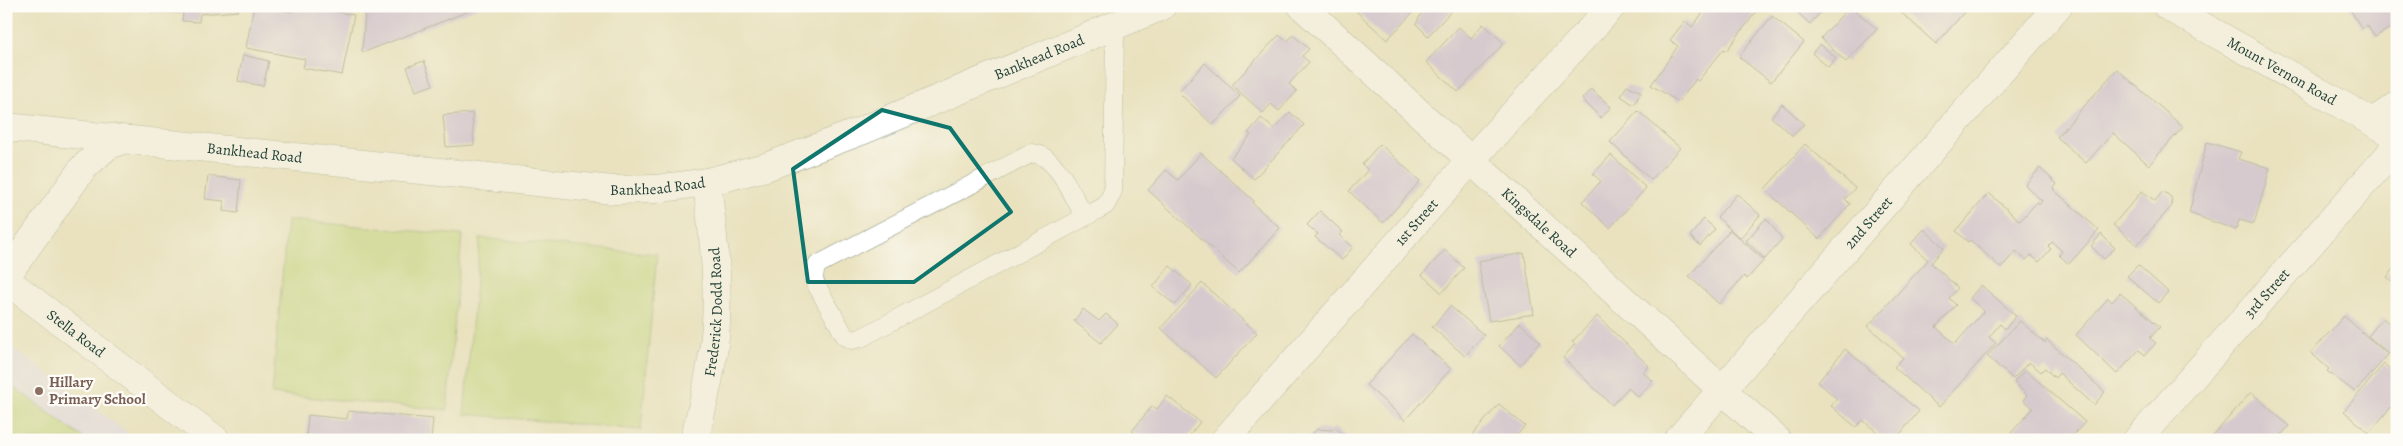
<svg xmlns="http://www.w3.org/2000/svg" width="2403" height="446" viewBox="0 0 2403 446" font-family="Alegreya,serif">
<style>
.built{fill:#dcd6f6}
.green{fill:#bfd579;stroke:#6f8956}
.building{fill:#c2aee1}
.lines{fill:none;stroke-linecap:round;stroke-linejoin:round}
.service-casing{stroke:#84907a;stroke-width:19}
.minor-casing{stroke:#84907a;stroke-width:29}
.secondary-casing{stroke:#84907a;stroke-width:29}
.service{stroke:#fff;stroke-width:18}
.minor{stroke:#fff;stroke-width:28}
.secondary{stroke:#fff;stroke-width:28}
.marked{fill:none;stroke:#0f766e;stroke-width:4;stroke-linejoin:round}
.education-dot{fill:#8d6e63;stroke:#fdfcf7;stroke-width:2}
.labels{text-anchor:middle;stroke-width:4.5;stroke-linejoin:round;paint-order:stroke}
.street-label{font-size:15px;fill:#1f3d34;stroke:#fdfcf7}
.education-label{font-size:15px;font-weight:bold;fill:#785e54;stroke:#fdfcf7;text-anchor:start}
</style>
<rect width="100%" height="100%" fill="#fdfcf7"/>
<filter id="ink" filterUnits="userSpaceOnUse"><feTurbulence type="fractalNoise" baseFrequency=".02" numOctaves="2"/><feDisplacementMap in="SourceGraphic" scale="10" xChannelSelector="R" yChannelSelector="G"/><feConvolveMatrix kernelMatrix="1 2 1 2 8 2 1 2 1" color-interpolation-filters="sRGB"/></filter>
<filter id="wash" filterUnits="userSpaceOnUse"><feTurbulence type="fractalNoise" baseFrequency=".0096" numOctaves="4" result="noise"/><feDisplacementMap in="SourceGraphic" scale="20" xChannelSelector="R" yChannelSelector="G"/><feGaussianBlur stdDeviation="1.12" result="paint"/><feColorMatrix in="noise" values="0 0 0 0 0 0 0 0 0 0 0 0 0 0 0 0 0 1.4 0 .05"/><feComposite in="paint" operator="in"/></filter>
<g filter="url(#wash)">
<rect width="100%" height="100%" fill="#eae2bf"/>
<path class="built" d="M6,343l130,96v1h-130z"/>
<g class="green">
<path d="M287,220l175,15 -15,175 -175,-16z"/>
<path d="M480,238l177,16 -16,176 -177,-16z"/>
<path d="M8,383l78,57h-80v-54z"/>
</g>
<g id="blocks">
<g class="building">
<path d="M151,6h88l-1,5 -38,3 -1,8 -17,-1 1,-8 -32,-1z"/>
<path d="M254,6l38,6 1,-6h12l49,9 -12,60 -39,-7 2,-9 -59,-11z"/>
<path d="M384,6h98l-120,47 3,-39z"/>
<path d="M1357,6h62l-32,34 -33,-31z"/>
<path d="M1425,6h31l-28,30 -12,-12z"/>
<path d="M1708,6h49l2,2 -33,43 -2,-2 -26,32 -2,-2 -17,23 -28,-17 27,-39 -8,-6 15,-19 7,6z"/>
<path d="M1791,6h35l-16,18z"/>
<path d="M1850,6l27,23 -31,33 -25,-24z"/>
<path d="M1894,6h73l1,2 -32,36z"/>
<path d="M2348,6h49v18l-22,13 -8,-12 -5,4z"/>
<path d="M1772,16l32,26 -33,40 -32,-25z"/>
<path d="M1483,24l21,19 -46,49 -32,-30 33,-35 12,11z"/>
<path d="M1279,35l8,7 6,-7 16,14 -7,7 7,6 -20,22 8,7 -18,20 -8,-7 -8,9 -31,-28z"/>
<path d="M1820,44l16,14 -8,9 -16,-14z"/>
<path d="M243,55l26,6 -6,25 -25,-5z"/>
<path d="M424,61l9,24 -17,6 -9,-24z"/>
<path d="M1205,63l35,33 -27,29 -35,-33z"/>
<path d="M2117,69l66,58 -34,38 -36,-32 -27,30 -29,-26z"/>
<path d="M1627,85l14,7 -7,13 -13,-9z"/>
<path d="M1591,89l20,18 -10,11 -19,-19z"/>
<path d="M1782,104l22,20 -11,12 -22,-19z"/>
<path d="M1638,111l42,37 -29,32 -41,-38z"/>
<path d="M1290,112l14,13 -50,54 -23,-21 20,-23 -3,-2 13,-15 13,11z"/>
<path d="M472,113l2,32 -28,2 -3,-32z"/>
<path d="M2207,142l34,10 -3,7 32,9 -16,56 -15,-4 -3,10 -47,-17z"/>
<path d="M1380,144l40,37 -37,42 -34,-32 19,-21 -6,-6z"/>
<path d="M1805,144l50,44 -10,11 5,5 -31,35 -54,-50z"/>
<path d="M1201,153l53,48 -2,2 28,25 -41,45 -91,-83 18,-20 12,10z"/>
<path d="M1611,155l35,33 -36,40 -28,-26 19,-21 -8,-7z"/>
<path d="M2040,168l17,16 -4,5 46,41 -30,34 -10,-9 3,-4 -10,-9 -4,4 3,3 -12,13 -8,-7 -5,5 -10,-9 -15,17 -31,-28 -2,2 -12,-11 33,-38 31,28 17,-19 3,2 2,-3 -17,-16z"/>
<path d="M208,176l33,4 -3,33 -15,-2 1,-10 -19,-2z"/>
<path d="M2142,191l13,10 8,-10 8,6 1,9 -35,39 -24,-20z"/>
<path d="M1737,194l23,21 -20,23 -23,-21z"/>
<path d="M1320,211l23,21 -4,3 14,12 -11,13 -27,-23 3,-3 -11,-9z"/>
<path d="M1766,218l16,21 -17,20 -19,-18z"/>
<path d="M1704,219l11,10 -15,17 -10,-10z"/>
<path d="M1924,229l20,19 -13,15 27,25 -9,10 7,7 -20,22 19,17 29,-33 -14,-13 11,-13 35,31 -11,13 -5,-5 -11,13 7,6 -57,64 -45,-40 9,-9 -35,-32 60,-66 -17,-16z"/>
<path d="M1730,230l34,30 -17,19 -3,-3 -25,28 -30,-28z"/>
<path d="M2101,234l14,14 -11,11 -13,-13z"/>
<path d="M1445,250l19,18 -22,25 -20,-18z"/>
<path d="M1524,253l10,61 -45,7 -11,-60z"/>
<path d="M2138,265l30,27 -10,11 -31,-27z"/>
<path d="M1170,266l22,19 -17,20 -22,-18z"/>
<path d="M2397,266v20l-10,-9z"/>
<path d="M1202,283l55,50 -41,45 -55,-50z"/>
<path d="M2120,293l40,34 -10,11 6,5 -11,12 -6,-5 -22,24 -41,-39 32,-37 4,4z"/>
<path d="M1450,306l34,29 -19,21 -33,-29z"/>
<path d="M1083,309l16,12 7,-7 12,10 -17,19 -27,-22z"/>
<path d="M1597,316l52,50 -6,6 10,9 -15,16 -10,-9 -16,17 -49,-47 12,-14 -3,-2z"/>
<path d="M2344,316l44,39 -33,37 -28,-21 2,-2 -18,-16z"/>
<path d="M2383,318l14,12v15l-8,9 -21,-18z"/>
<path d="M2020,321l25,22 2,-3 58,52 -11,13 -35,-32 -4,5 -10,-10 -4,4 -12,-10 -16,17 -26,-23z"/>
<path d="M1520,323l20,19 -20,23 -21,-19z"/>
<path d="M1412,334l39,35 -46,51 -39,-35z"/>
<path d="M1845,349l74,62 -24,29h-9l-23,-20 -7,7 -25,-21 6,-7 -19,-17z"/>
<path d="M2384,364l13,11v25l-28,33 -25,-22z"/>
<path d="M2025,370l60,52 -16,18h-64l28,-32 -10,-8 4,-5 -13,-13z"/>
<path d="M2251,392l38,34 -12,14h-68z"/>
<path d="M1167,396l33,26 -14,18h-43l-11,-9 20,-25 5,3z"/>
<path d="M1499,404l26,22 -12,14h-45z"/>
<path d="M348,411l85,8 -2,21h-125l2,-25 39,4z"/>
<path d="M1335,427l14,13h-43l11,-11 15,1z"/>
</g>
</g>
</g>
<g filter="url(#ink)">
<use href="#blocks" fill-opacity="0" stroke="#84907a" stroke-width="1"/>
<g class="lines">
<defs>
<path id="service" d="M1085,217c-12,-20 -28,-62 -53,-64l-215,112 -4,14 32,57 7,4 9,-2 235,-127 10,-6 7,-14 2,-165"/>
<g id="minor">
<path id="s1" d="M1302,6l475,434"/>
<path id="s2" d="M2167,6l230,130"/>
<path d="M2374,121l23,-15"/>
<path id="s3" d="M6,127l607,63 43,-1 51,-7 59,-15 95,-36 301,-125"/>
<path d="M6,276l77,-108 24,-22 15,-6"/>
<path id="s4" d="M694,440c10,-38 20,-78 22,-117 3,-46 -4,-94 -9,-141"/>
<path id="s5" d="M1225,440l246,-280 141,-154"/>
<path id="s6" d="M1678,440l380,-434"/>
<path id="s7" d="M2137,440l260,-294"/>
</g>
<g id="secondary">
<path id="s8" d="M6,280l210,160"/>
</g>
</defs>
<use href="#service" class="service-casing"/>
<use href="#minor" class="minor-casing"/>
<use href="#secondary" class="secondary-casing"/>
<use href="#service" class="service"/>
<use href="#minor" class="minor"/>
<use href="#secondary" class="secondary"/>
</g>
</g>
<path d="M0 0H2403V446H0ZM882,110l68,18 61,84 -97,70h-106l-15,-113z" fill="#eae2bf" fill-opacity=".55" fill-rule="evenodd"/>
<path class="marked" d="M882,110l68,18 61,84 -97,70h-106l-15,-113z"/>
<circle class="education-dot" cx="39" cy="391" r="5"/>
<g class="labels">
<g class="street-label">
<text dy="5" stroke="none"><textPath href="#s3" startOffset="1060">Bankhead Road</textPath></text>
<text dy="5" stroke="none"><textPath href="#s2" startOffset="132">Mount Vernon Road</textPath></text>
<text dy="5" stroke="none"><textPath href="#s3" startOffset="250">Bankhead Road</textPath></text>
<text dy="5" stroke="none"><textPath href="#s3" startOffset="655">Bankhead Road</textPath></text>
<text dy="5" stroke="none"><textPath href="#s5" startOffset="290">1st Street</textPath></text>
<text dy="5" stroke="none"><textPath href="#s1" startOffset="321">Kingsdale Road</textPath></text>
<text dy="5" stroke="none"><textPath href="#s6" startOffset="289">2nd Street</textPath></text>
<text dy="5" stroke="none"><textPath href="#s7" startOffset="196">3rd Street</textPath></text>
<text dy="5" stroke="none"><textPath href="#s4" startOffset="130">Frederick Dodd Road</textPath></text>
<text dy="5" stroke="none"><textPath href="#s8" startOffset="88">Stella Road</textPath></text>
</g>
<g class="education-label">
<text x="49" y="387">Hillary<tspan x="49" dy="17">Primary School</tspan></text>
</g>
</g>
<rect width="2403" height="446" fill="none" stroke="#fdfcf7" stroke-width="25"/>
</svg>
